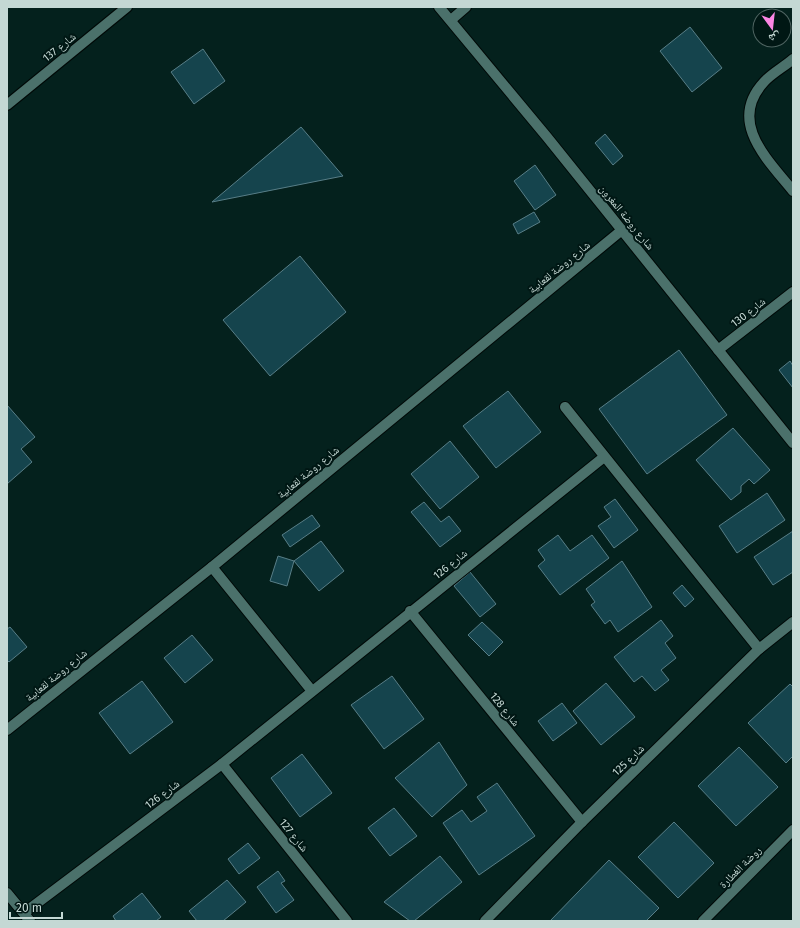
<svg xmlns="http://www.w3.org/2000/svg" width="800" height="928" viewBox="0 0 800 928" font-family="'Fira Sans','Noto Naskh Arabic',sans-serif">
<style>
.building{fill:#15444d;stroke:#587e87}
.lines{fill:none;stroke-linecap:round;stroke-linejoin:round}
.street-casing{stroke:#000907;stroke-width:12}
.street{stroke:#4b716b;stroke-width:10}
.labels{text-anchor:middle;stroke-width:4;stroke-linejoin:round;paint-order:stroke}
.street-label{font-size:11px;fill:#c4d8d4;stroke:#001714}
</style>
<rect width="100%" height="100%" fill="#04211d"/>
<g class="building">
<path d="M690,27l32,41 -30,24 -32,-41z"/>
<path d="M203,49l22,32 -31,23 -23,-32z"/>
<path d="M301,127l42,49 -131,26z"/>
<path d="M605,134l18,22 -10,9 -18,-22z"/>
<path d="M535,165l21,30 -21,15 -21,-29z"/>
<path d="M534,212l6,10 -22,12 -5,-10z"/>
<path d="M300,256l46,56 -76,64 -47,-56z"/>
<path d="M679,350l48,65 -80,59 -48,-65z"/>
<path d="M790,361l3,5v22l-14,-18z"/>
<path d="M508,391l33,41 -45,36 -33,-42z"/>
<path d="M7,405l28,32 -14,12 11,13 -25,22z"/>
<path d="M733,428l37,42 -16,14 -5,-5 -8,7v6l-10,8 -35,-40z"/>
<path d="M450,441l29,36 -39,32 -29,-35z"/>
<path d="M767,493l18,27 -48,33 -18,-27z"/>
<path d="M615,499l23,31 -24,18 -16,-22 13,-9 -7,-10z"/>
<path d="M424,502l17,20 8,-6 12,15 -21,16 -29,-35z"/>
<path d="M312,515l8,11 -30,21 -8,-12z"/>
<path d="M793,531v41l-20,13 -19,-28z"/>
<path d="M558,535l12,16 22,-16 17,23 -49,37 -22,-29 7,-6 -7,-10z"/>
<path d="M321,541l23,30 -25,20 -25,-30z"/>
<path d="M278,556l16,5 -7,25 -17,-5z"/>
<path d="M622,561l30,46 -34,25 -8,-12 -5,4 -14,-19 4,-3 -9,-13z"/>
<path d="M470,572l26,32 -16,13 -26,-31z"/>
<path d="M682,585l12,14 -9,8 -12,-14z"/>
<path d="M661,620l12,16 -8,7 11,15 -15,12 8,10 -14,11 -13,-15 -8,6 -20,-25z"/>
<path d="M482,622l21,20 -14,14 -21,-21z"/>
<path d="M10,627l17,20 -18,15 -2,-2v-31z"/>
<path d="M192,635l21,25 -28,23 -21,-25z"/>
<path d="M392,676l32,43 -40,30 -33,-44z"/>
<path d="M142,681l31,41 -43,32 -31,-41z"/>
<path d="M606,683l29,34 -34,28 -28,-34z"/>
<path d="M790,684l3,3v69l-7,7 -38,-40z"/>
<path d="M562,703l15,20 -24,18 -15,-20z"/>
<path d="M439,742l28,43 -35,32 -37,-39z"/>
<path d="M739,747l39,40 -42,39 -38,-40z"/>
<path d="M302,754l30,39 -32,24 -29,-39z"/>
<path d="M497,783l38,53 -56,39 -36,-52 19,-13 9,12 16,-11 -10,-14z"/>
<path d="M394,808l23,28 -27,20 -22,-28z"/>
<path d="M674,822l40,41 -36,35 -40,-41z"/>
<path d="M248,843l12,15 -21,16 -11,-15z"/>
<path d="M440,856l22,26 -48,39h-4l-26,-19z"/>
<path d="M609,860l50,48 -13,13h-96z"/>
<path d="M278,871l7,10 -4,2 13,17 -18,13 -19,-26z"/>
<path d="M227,880l19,22 -23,19h-26l-8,-10z"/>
<path d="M142,893l19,24 -5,4h-40l-3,-5z"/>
</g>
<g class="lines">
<defs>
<g id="street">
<path d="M439,7l108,130 246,306"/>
<path d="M451,20l15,-13"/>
<path d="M793,59c-9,8 -21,14 -29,23 -37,40 4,78 29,109"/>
<path d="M7,105l120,-98"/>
<path d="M718,350l75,-58"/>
<path d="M565,407l194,242"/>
<path d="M212,567l100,124"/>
<path d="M410,611l172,211"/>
<path d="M7,730l205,-163 410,-337"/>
<path d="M222,764l125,157"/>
<path d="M7,893l23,28"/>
<path d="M24,913l198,-149 382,-307"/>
<path d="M485,921l97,-99 177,-173 34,-27"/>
<path d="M703,921l90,-91"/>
</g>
</defs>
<use href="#street" class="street-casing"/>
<use href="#street" class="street"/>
</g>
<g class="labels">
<g class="street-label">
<text transform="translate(59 47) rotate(-39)" y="4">شارع 137</text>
<text transform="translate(627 217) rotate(51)" y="4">شارع روضة المغرون</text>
<text transform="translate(559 267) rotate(-39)" y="4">شارع روضة لقعابية</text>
<text transform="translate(748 312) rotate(-38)" y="4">شارع 130</text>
<text transform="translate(308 472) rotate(-39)" y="4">شارع روضة لقعابية</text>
<text transform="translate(450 564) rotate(-39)" y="4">شارع 126</text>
<text transform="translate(56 675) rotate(-39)" y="4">شارع روضة لقعابية</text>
<text transform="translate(505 709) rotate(51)" y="4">شارع 128</text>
<text transform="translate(628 760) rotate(-44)" y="4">شارع 125</text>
<text transform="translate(162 794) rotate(-37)" y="4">شارع 126</text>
<text transform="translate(294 835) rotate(51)" y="4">شارع 127</text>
<text transform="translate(740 867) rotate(-45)" y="4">روضة الغطارة</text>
</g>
</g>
<rect width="800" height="928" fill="none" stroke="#c4d8d4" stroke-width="16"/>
<g transform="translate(772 28) rotate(165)"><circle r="19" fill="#001714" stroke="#4e6461"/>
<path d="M0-3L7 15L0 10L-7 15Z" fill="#fc86e4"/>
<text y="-6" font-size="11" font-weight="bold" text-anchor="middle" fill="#c4d8d4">ش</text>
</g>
<path d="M10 912v6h52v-6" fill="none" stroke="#c4d8d4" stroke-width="2"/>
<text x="16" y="912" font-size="12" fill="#c4d8d4" stroke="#001714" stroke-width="3" paint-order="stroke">20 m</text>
</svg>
